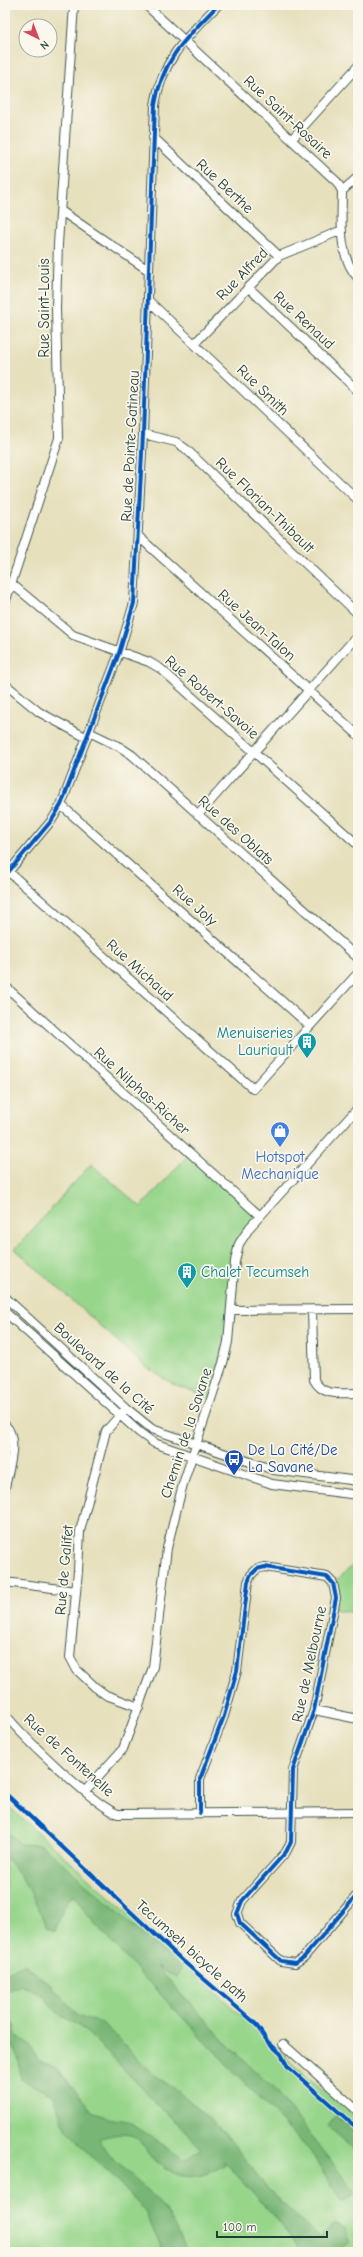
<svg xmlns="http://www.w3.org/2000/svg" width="363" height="2257" viewBox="0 0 363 2257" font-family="'Comic Neue',sans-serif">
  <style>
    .green { fill: #96d58a; stroke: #5a895f }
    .forest { fill: #78b676; stroke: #4c7a55 }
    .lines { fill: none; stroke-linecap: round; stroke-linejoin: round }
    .minor-casing { stroke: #3d5549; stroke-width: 10 }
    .minor { stroke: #fff; stroke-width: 8 }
    .cycleway-casing { stroke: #fbf7ec; stroke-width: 6 }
    .cycleway { stroke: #0057b8; stroke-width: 4 }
    .labels { text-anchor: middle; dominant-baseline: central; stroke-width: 3.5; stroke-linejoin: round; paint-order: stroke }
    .street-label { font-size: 15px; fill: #1f3d34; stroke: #fbf7ec }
    .culture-label { font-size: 15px; fill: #0d838f; stroke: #fbf7ec; text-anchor: end }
    .shop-label { font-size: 15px; fill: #366cbe; stroke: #fbf7ec }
    .transit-label { font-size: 15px; fill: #164399; stroke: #fbf7ec; text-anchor: start }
  </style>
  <rect width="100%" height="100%" fill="#fbf7ec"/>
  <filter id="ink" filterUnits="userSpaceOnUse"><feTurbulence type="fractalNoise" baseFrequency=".025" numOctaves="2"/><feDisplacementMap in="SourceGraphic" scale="8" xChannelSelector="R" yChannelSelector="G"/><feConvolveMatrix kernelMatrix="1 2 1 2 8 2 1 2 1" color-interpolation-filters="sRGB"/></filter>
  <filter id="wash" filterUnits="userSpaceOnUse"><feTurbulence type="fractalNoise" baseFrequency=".012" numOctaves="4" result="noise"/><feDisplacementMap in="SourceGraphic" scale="16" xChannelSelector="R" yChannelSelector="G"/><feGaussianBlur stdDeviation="0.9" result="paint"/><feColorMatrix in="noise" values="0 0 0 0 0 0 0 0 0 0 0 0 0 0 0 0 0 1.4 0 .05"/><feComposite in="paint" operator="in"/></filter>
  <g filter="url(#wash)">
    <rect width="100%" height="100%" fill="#e6e0bd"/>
    <path class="green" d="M190,1153L260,1216L239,1244L231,1310L212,1397L176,1386L146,1367L15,1249L91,1164L141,1207Z
      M358,1561V1614L334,1609L333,1583Z
      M5,1803L280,2050L291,2063L358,2119V2252H5Z"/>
    <path class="forest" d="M5,1830L21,1844L42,1845L181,1968L176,1978L157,1967L231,2048L274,2089L355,2192L350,2198L341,2200L310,2151L139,1972L90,1918L73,1894L63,1908L55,1931L46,1927C36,1899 25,1880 5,1857Z
      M24,1964L51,1985L78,2015L105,2025L154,2075L182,2094L224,2132L271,2193L320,2238L335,2224L344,2228L350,2242L339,2252H301L276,2218L224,2161V2165C196,2182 177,2181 153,2158C147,2152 143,2143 137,2138C126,2131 110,2135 98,2139C114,2165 140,2181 160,2204C172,2218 180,2235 187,2252H164L144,2210L109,2172L87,2153L62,2121L54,2096L21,2079L19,2060L10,2042L5,2041V2012L16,2028L14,2034L29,2044L38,2060L57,2068L92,2111L107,2118L128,2121L185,2160L201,2148L86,2031L59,2014L43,1996L21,1985L7,1991L5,1995C5,1973 4,1973 24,1964Z
      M336,2116L358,2133V2153L328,2126Z"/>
  </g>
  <g filter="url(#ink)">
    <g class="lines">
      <g class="minor-casing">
        <path id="minor" d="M146,5L337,182L342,191C342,220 337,255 358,278
          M153,137L279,256
          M292,139L358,66
          M342,191L358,177
          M61,211L148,270
          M248,287L358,391
          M148,300L358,500
          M194,344L279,256L342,230
          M143,434L176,442L186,449L358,614
          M138,536L358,735
          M12,584L73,635L149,662L161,669L358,845
          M5,603L59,438L56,308L58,244L74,5
          M5,684L39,712L87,738
          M89,732L120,747L132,755L358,958
          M61,805L310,1026
          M198,815L358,635
          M9,872L253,1089L358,973
          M5,876L52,820L61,805L119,653L134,603L143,434L155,105C162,59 187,37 218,5
          M5,986L260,1216
          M5,1297L126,1408L152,1429L274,1470L358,1481
          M231,1310L358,1309
          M312,1310L314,1380C323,1397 341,1393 358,1393
          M5,1312L140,1433L154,1443L272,1484L358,1495
          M123,1412L106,1431L80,1531L78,1571L70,1657L77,1670L95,1687L106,1695L139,1707
          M5,1425C20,1439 8,1470 5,1488
          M5,1582L76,1591
          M314,1710L358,1719
          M5,1714C21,1735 95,1806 118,1814L358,1812
          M85,1791L123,1749L153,1667L167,1548L183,1484L223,1363L228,1342L235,1261L239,1244L250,1227L358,1108
          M200,1813V1779L224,1716L237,1671L248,1582L251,1575L257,1569L265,1567L327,1577L333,1583L336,1598L314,1710L293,1770L291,1842L286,1852L242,1901L237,1914L240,1923L281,1961L295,1963L304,1957L358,1894
          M283,2044L358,2111"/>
      </g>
      <use href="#minor" class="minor"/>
      <g class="cycleway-casing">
        <path id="cycleway" d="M5,876L52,820L61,805L119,653L134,603L143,434L155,105C162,59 187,37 218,5
          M5,1793L183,1961L254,2022L268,2042L281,2054L288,2067L358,2129
          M200,1813V1779L224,1716L237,1671L248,1582L251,1575L257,1569L265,1567L327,1577L333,1583L336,1598L314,1710L293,1770L291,1842L286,1852L242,1901L237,1914L240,1923L281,1961L295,1963L304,1957L358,1894"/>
      </g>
      <use href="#cycleway" class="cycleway"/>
    </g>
  </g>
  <defs>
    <g id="building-pin" transform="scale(1)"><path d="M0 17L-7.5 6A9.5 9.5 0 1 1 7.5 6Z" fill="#0f9aa8" stroke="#fbf7ec"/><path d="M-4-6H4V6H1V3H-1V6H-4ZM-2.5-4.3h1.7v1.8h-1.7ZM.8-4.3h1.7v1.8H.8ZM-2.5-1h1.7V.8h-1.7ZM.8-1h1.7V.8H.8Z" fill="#fff"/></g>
    <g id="shop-pin" transform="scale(1)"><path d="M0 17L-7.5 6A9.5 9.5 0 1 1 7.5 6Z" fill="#3f7fe0" stroke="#fbf7ec"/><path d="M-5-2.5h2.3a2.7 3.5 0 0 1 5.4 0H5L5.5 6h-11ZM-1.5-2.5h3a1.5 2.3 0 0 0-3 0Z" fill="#fff"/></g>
    <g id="bus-pin" transform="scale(1)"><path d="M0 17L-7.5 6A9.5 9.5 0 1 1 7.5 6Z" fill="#1a4fb4" stroke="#fbf7ec"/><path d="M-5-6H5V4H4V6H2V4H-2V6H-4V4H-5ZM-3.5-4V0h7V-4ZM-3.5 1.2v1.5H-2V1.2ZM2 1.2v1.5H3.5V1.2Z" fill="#fff"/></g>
  </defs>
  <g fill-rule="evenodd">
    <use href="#building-pin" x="307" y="1042"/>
    <use href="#shop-pin" x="280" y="1131"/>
    <use href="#building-pin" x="187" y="1272"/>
    <use href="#bus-pin" x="234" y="1459"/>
  </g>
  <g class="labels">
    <g class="street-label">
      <text transform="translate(288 117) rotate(43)">Rue Saint-Rosaire</text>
      <text transform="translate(225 186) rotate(43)">Rue Berthe</text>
      <text transform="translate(242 274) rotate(-46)">Rue Alfred</text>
      <text transform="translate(44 308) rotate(-90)">Rue Saint-Louis</text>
      <text transform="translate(304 320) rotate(43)">Rue Renaud</text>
      <text transform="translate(263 390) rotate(44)">Rue Smith</text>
      <text transform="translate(130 446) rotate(-87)">Rue de Pointe-Gatineau</text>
      <text transform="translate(265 505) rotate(44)">Rue Florian-Thibault</text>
      <text transform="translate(257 625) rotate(42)">Rue Jean-Talon</text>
      <text transform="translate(212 697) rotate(41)">Rue Robert-Savoie</text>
      <text transform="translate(236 830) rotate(42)">Rue des Oblats</text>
      <text transform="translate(195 905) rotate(42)">Rue Joly</text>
      <text transform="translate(140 970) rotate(42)">Rue Michaud</text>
      <text transform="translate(142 1091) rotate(42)">Rue Nilphas-Richer</text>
      <text transform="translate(104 1368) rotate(42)">Boulevard de la Cité</text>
      <text transform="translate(186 1433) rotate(-72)">Chemin de la Savane</text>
      <text transform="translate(64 1570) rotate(-85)">Rue de Galifet</text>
      <text transform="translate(309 1664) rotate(-78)">Rue de Melbourne</text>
      <text transform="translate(69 1755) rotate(42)">Rue de Fontenelle</text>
      <text transform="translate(192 1951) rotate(42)">Tecumseh bicycle path</text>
    </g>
    <g class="culture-label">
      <text x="293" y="1033">Menuiseries<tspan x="293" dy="17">Lauriault</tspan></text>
      <text x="201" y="1272" text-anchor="start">Chalet Tecumseh</text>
    </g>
    <g class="shop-label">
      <text x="280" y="1157">Hotspot<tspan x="280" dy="17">Mechanique</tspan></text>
    </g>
    <g class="transit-label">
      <text x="248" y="1450">De La Cité/De<tspan x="248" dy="17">La Savane</tspan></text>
    </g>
  </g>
  <rect width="363" height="2257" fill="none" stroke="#fbf7ec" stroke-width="20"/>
  <g transform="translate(38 38) rotate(138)"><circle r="19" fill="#fbf7ec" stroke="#a3ada2"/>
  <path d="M0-3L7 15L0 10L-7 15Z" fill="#d1495b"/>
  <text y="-6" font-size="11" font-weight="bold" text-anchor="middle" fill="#1f3d34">N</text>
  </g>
  <path d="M217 2231v6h110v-6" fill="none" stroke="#1f3d34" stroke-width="2"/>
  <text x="223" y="2231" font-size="12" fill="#1f3d34" stroke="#fbf7ec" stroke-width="3" paint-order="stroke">100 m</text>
</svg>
